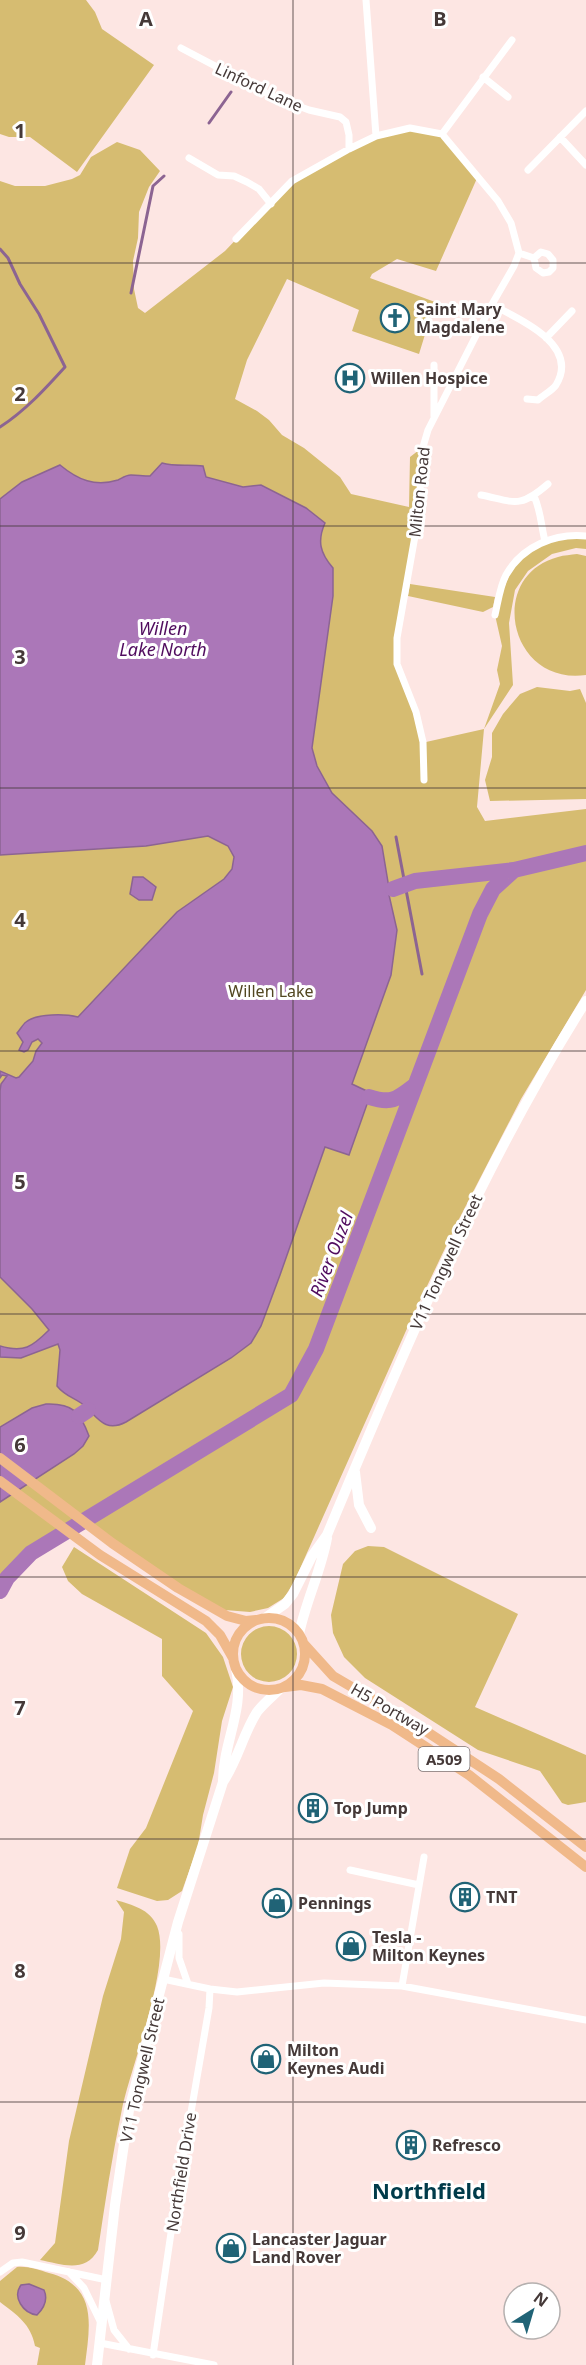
<svg xmlns="http://www.w3.org/2000/svg" width="586" height="2365" viewBox="0 0 586 2365" font-family="'Noto Sans',sans-serif">
  <style>
    .green { fill: #d6bc71 }
    .water { fill: #ab77b8; stroke: #8c6492; stroke-width: 1.5 }
    .lines { fill: none; stroke-linecap: round; stroke-linejoin: round }
    .stream { stroke: #8c6492; stroke-width: 3 }
    .river { stroke: #ab77b8; stroke-width: 16 }
    .street { stroke: #fff; stroke-width: 7 }
    .secondary { stroke: #fff; stroke-width: 10 }
    .primary { stroke: #f0b98a; stroke-width: 10 }
    .grid { fill: none; stroke: #453938; stroke-width: 1.5; stroke-opacity: 0.55 }
    .labels { text-anchor: middle; dominant-baseline: central; stroke-width: 6; stroke-linejoin: round; paint-order: stroke }
    .shield { fill: #fff; stroke: #7d7474; stroke-width: 1.5 }
    .shield-label { font-size: 15px; font-weight: bold; fill: #453938 }
    .street-label { font-size: 16px; fill: #453938; stroke: #fff }
    .poi-label { font-size: 16px; font-weight: bold; fill: #453938; stroke: #fff; text-anchor: start }
    .park-label { font-size: 16px; fill: #524621; stroke: #fff }
    .water-label { font-size: 18px; font-style: italic; fill: #500c5e; stroke: #fff }
    .district-label { font-size: 22px; font-weight: bold; fill: #003b4a; stroke: #fff }
    .grid-label { font-size: 20px; text-anchor: middle; font-weight: bold; fill: #453938; stroke: #fff; stroke-width: 6; stroke-linejoin: round; paint-order: stroke }
  </style>
  <rect width="100%" height="100%" fill="#fde6e3"/>
  <path class="green" d="M0,0H86L95,12L102,29L154,65L77,172L30,137H9L0,134Z
    M410,128L442,134L478,176L436,271L397,259L372,274L370,278L435,302L419,354L352,331L359,310L287,279L247,360L235,399L257,411L269,420L282,435L304,448L340,477L351,494L409,507L410,457L423,447L418,519L405,587L397,664L426,742L484,729L500,684L497,670L502,646L495,615L498,603L513,566L545,541L586,536V549L576,548L552,554L528,571L515,590L509,623L513,685L484,729L477,807L485,821L586,809V990L521,1099L458,1221L409,1324L294,1582L284,1598L268,1608L250,1612L212,1609L81,1521C51,1540 17,1558 0,1591V181L15,186H45L72,179L80,175L91,157L117,142L140,150L160,171L149,187L139,212L138,238L133,261L134,289L138,308L145,313L225,251L292,181L376,136Z
    M577,554L586,556V675C509,686 486,576 558,557C564,555 571,555 577,554Z
    M410,584L495,597L493,607L483,612L408,596Z
    M537,687L570,691L580,689L586,703V799L490,801L485,780L492,757V733L503,714L520,694Z
    M368,1546L384,1547L518,1614L475,1707L586,1755V1802L568,1805L562,1803L540,1771L478,1750L365,1678L344,1657L333,1633L331,1615L343,1564L355,1551Z
    M74,1547L206,1633L223,1657L233,1687L222,1721L214,1773L203,1815L198,1846L182,1891L168,1900L157,1901L117,1888L130,1849L146,1828L193,1711L162,1676V1639L82,1594L68,1581L62,1567Z
    M241 1654a28 28 0 1 1 56 0a28 28 0 1 1-56 0Z
    M116,1900C132,1905 150,1909 157,1926C172,1964 131,2066 122,2109C112,2156 105,2203 98,2250C85,2274 61,2264 40,2260L55,2243L69,2141L103,1996L121,1939L124,1912Z
    M17,2267C28,2266 39,2270 49,2273C98,2286 90,2325 85,2365H37L40,2348L35,2346C31,2324 17,2315 0,2302V2281Z"/>
  <path class="water" d="M162,463C176,467 189,464 203,466L206,477L243,487L261,485L306,508L325,523C317,541 320,553 333,568V596L312,748L317,766L332,793L372,831L382,846L389,888L393,889L389,895L397,930L391,975L352,1084L371,1093L349,1155L325,1147L280,1275L261,1326L251,1343L231,1358L126,1422C103,1434 97,1415 81,1403C72,1397 64,1395 57,1386L60,1350L58,1344L21,1358L0,1357V1346C24,1353 32,1347 49,1330L32,1309L0,1277V1091L1,1084L7,1076L2,1075L0,1078V1071L16,1078L19,1077L33,1061L36,1051L42,1043L38,1039L32,1042L28,1050L24,1052L19,1050L23,1042L17,1033C20,1030 23,1024 26,1022C37,1013 66,1014 78,1017L177,912L224,879L232,869L234,857L228,846L208,836L146,846L0,855V499L22,482L60,465C78,480 95,487 118,480C122,478 126,475 131,475C137,475 143,476 150,476Z
    M133,877H143L156,887L152,900H139L130,894Z
    M46,1404C73,1403 80,1412 89,1436L83,1446L74,1454L0,1502V1427L32,1408Z
    M29,2284L44,2290C48,2299 44,2308 37,2315C23,2313 12,2297 21,2285Z"/>
  <g class="lines">
    <path class="stream" d="M209,123L231,92
      M0,249L8,258L20,284L39,314L65,367C45,389 25,411 0,427
      M131,293L153,186L164,176
      M396,837L422,974"/>
    <path class="river" d="M393,889L415,881L514,870
      M369,1097C391,1104 396,1100 414,1086
      M79,1416L88,1410
      M0,1591L7,1578L31,1553L291,1395L316,1349L480,914L493,889L514,870L586,853"/>
    <path class="street" d="M366,0L376,136
      M181,48L272,96L309,110L340,117L346,122L349,135V149
      M483,77L508,97
      M442,134L512,40
      M560,137L586,165
      M189,158L218,175L234,176L247,182L259,189L271,204
      M528,170L586,111
      M236,239L292,181L349,149L376,136L410,128L442,134L498,201L511,223L519,253L514,266L491,306L428,430L423,447L418,519L397,638V664L416,712L423,742L424,780
      M519,253L534,258L541,252L548,254L553,260V268L549,272L543,273L536,268L534,258
      M492,305C521,319 580,346 556,385C552,391 543,395 538,400L527,399
      M546,338L572,311
      M434,416V365
      M481,495C515,502 519,509 548,484
      M534,496C541,511 541,526 545,541
      M495,615C498,602 500,586 506,575C522,546 555,533 586,536
      M350,1870L419,1885
      M179,1934V1958L188,1984
      M163,1979L210,1989L237,1992L324,1983L402,1986L586,2020
      M402,1986L424,1857
      M0,2272L13,2263L22,2262L107,2280
      M69,2272L84,2288L101,2323
      M106,2301L114,2330L129,2349
      M100,2343L214,2365
      M153,2355L176,2199L209,2008L210,1989"/>
    <path class="secondary" d="M355,1472L359,1505L371,1528
      M265,1618L285,1604L293,1594L312,1556L327,1535C403,1352 480,1169 586,1001
      M299,1634C306,1601 321,1571 327,1538
      M223,1782C223,1741 245,1711 236,1669
      M97,2365L115,2205L129,2110L178,1922L223,1782C238,1760 243,1734 257,1712C264,1703 273,1696 281,1688"/>
    <path class="primary" d="M0,1458L112,1543L178,1588L227,1616L246,1621L256,1620
      M0,1481L100,1555L206,1621L220,1635L233,1658
      M233 1654a36 36 0 1 1 72 0a36 36 0 1 1-72 0Z
      M304,1644L333,1676L415,1724L499,1779L586,1847
      M285,1687L301,1685L322,1689L392,1725L469,1775L586,1867"/>
  </g>
  <path class="grid" d="M293,0V2365M0,263H586M0,526H586M0,788H586M0,1051H586M0,1314H586M0,1577H586M0,1839H586M0,2102H586"/>
  <defs>
    <g id="church-ring" transform="scale(1.5)"><circle r="9.5" fill="#fff" stroke="#206376" stroke-width="1.5"/><path d="M-1.2-6h2.4v3.5h3.3v2.4h-3.3V6h-2.4V-.1h-3.3v-2.4h3.3Z" fill="#206376"/></g>
    <g id="hospital-ring" transform="scale(1.5)"><circle r="9.5" fill="#fff" stroke="#206376" stroke-width="1.5"/><path d="M-5-5h3v3.5h4V-5h3V5h-3V1.5h-4V5h-3Z" fill="#206376"/></g>
    <g id="building-ring" transform="scale(1.5)"><circle r="9.5" fill="#fff" stroke="#206376" stroke-width="1.5"/><path d="M-4-6H4V6H1V3H-1V6H-4ZM-2.5-4.3h1.7v1.8h-1.7ZM.8-4.3h1.7v1.8H.8ZM-2.5-1h1.7V.8h-1.7ZM.8-1h1.7V.8H.8Z" fill="#206376"/></g>
    <g id="shop-ring" transform="scale(1.5)"><circle r="9.5" fill="#fff" stroke="#206376" stroke-width="1.5"/><path d="M-5-2.5h2.3a2.7 3.5 0 0 1 5.4 0H5L5.5 6h-11ZM-1.5-2.5h3a1.5 2.3 0 0 0-3 0Z" fill="#206376"/></g>
  </defs>
  <g fill-rule="evenodd">
    <use href="#church-ring" x="395" y="318"/>
    <use href="#hospital-ring" x="350" y="378"/>
    <use href="#building-ring" x="313" y="1808"/>
    <use href="#building-ring" x="465" y="1897"/>
    <use href="#shop-ring" x="277" y="1903"/>
    <use href="#shop-ring" x="351" y="1946"/>
    <use href="#shop-ring" x="266" y="2059"/>
    <use href="#building-ring" x="411" y="2145"/>
    <use href="#shop-ring" x="231" y="2248"/>
  </g>
  <g class="labels">
    <rect class="shield" x="418.5" y="1747" width="51" height="24" rx="4.5"/>
    <g class="shield-label">
      <text x="444" y="1759">A509</text>
    </g>
    <g class="street-label">
      <text transform="translate(259 87) rotate(25)">Linford Lane</text>
      <text transform="translate(419 492) rotate(-84)">Milton Road</text>
      <text transform="translate(446 1262) rotate(-65)">V11 Tongwell Street</text>
      <text transform="translate(390 1709) rotate(30)">H5 Portway</text>
      <text transform="translate(142 2070) rotate(-77)">V11 Tongwell Street</text>
      <text transform="translate(181 2172) rotate(-81)">Northfield Drive</text>
    </g>
    <g class="poi-label">
      <text x="416" y="309">Saint Mary<tspan x="416" dy="18">Magdalene</tspan></text>
      <text x="371" y="378">Willen Hospice</text>
      <text x="334" y="1808">Top Jump</text>
      <text x="486" y="1897">TNT</text>
      <text x="298" y="1903">Pennings</text>
      <text x="372" y="1937">Tesla -<tspan x="372" dy="18">Milton Keynes</tspan></text>
      <text x="287" y="2050">Milton<tspan x="287" dy="18">Keynes Audi</tspan></text>
      <text x="432" y="2145">Refresco</text>
      <text x="252" y="2239">Lancaster Jaguar<tspan x="252" dy="18">Land Rover</tspan></text>
    </g>
    <g class="park-label">
      <text x="271" y="991">Willen Lake</text>
    </g>
    <g class="water-label">
      <text x="163" y="628">Willen<tspan x="163" dy="21">Lake North</tspan></text>
      <text transform="translate(331 1254) rotate(-69)">River Ouzel</text>
    </g>
    <g class="district-label">
      <text x="429" y="2190">Northfield</text>
    </g>
  </g>
  <g class="grid-label">
    <text x="146" y="26">A</text>
    <text x="440" y="26">B</text>
    <text x="20" y="138">1</text>
    <text x="20" y="401">2</text>
    <text x="20" y="664">3</text>
    <text x="20" y="927">4</text>
    <text x="20" y="1189">5</text>
    <text x="20" y="1452">6</text>
    <text x="20" y="1715">7</text>
    <text x="20" y="1978">8</text>
    <text x="20" y="2240">9</text>
  </g>
  <g transform="translate(532 2311) rotate(37)"><circle r="28" fill="#ffffff" stroke="#b5b0af" stroke-width="1.5"/>
  <path d="M0-4.5L10 22L0 15L-10 22Z" fill="#206376"/>
  <text y="-9" font-size="16" font-weight="bold" text-anchor="middle" fill="#453938">N</text>
  </g>
</svg>
